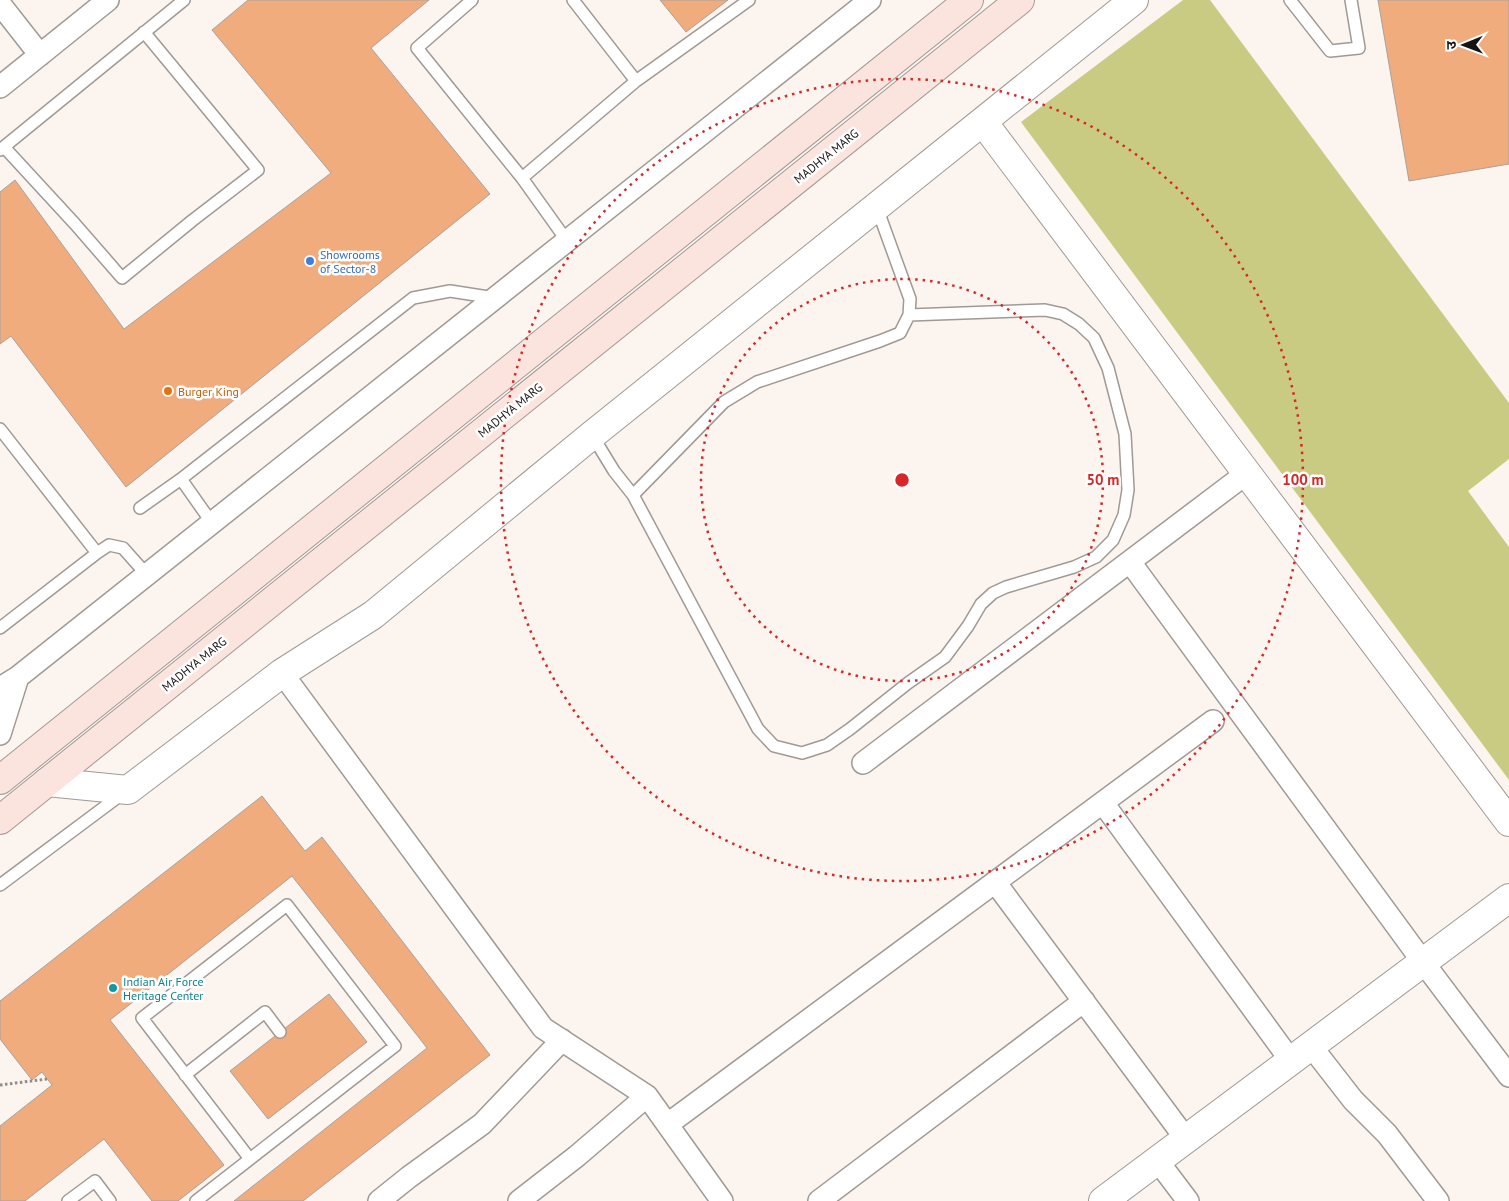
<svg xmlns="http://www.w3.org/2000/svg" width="1509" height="1201" viewBox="0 0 1509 1201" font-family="'PT Sans','Noto Sans Devanagari',sans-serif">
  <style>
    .green { fill: #c9cb83 }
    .building { fill: #f0ac7d; stroke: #a8a19d }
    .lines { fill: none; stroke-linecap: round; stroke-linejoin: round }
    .service-casing { stroke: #a09995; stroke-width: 14 }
    .minor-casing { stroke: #a09995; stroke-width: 24 }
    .tertiary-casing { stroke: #a09995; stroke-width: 30 }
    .secondary-casing { stroke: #a09995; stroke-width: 30 }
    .path { stroke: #918c89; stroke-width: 3; stroke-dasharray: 2.5 2.5; stroke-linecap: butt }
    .service { stroke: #fff; stroke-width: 11 }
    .minor { stroke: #fff; stroke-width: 21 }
    .tertiary { stroke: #fff; stroke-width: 28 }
    .secondary { stroke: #fce4de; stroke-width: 28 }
    .ring { fill: none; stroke: #d62828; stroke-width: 2.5; stroke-dasharray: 2.5 5 }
    .shop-dot { fill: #3f7fe0; stroke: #fff; stroke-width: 2 }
    .food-dot { fill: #e8710a; stroke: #fff; stroke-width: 2 }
    .culture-dot { fill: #0f9aa8; stroke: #fff; stroke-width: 2 }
    .labels { text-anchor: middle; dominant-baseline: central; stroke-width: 5; stroke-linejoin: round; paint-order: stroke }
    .street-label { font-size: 12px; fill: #161312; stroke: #fff }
    .shop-label { font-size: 12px; fill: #366cbe; stroke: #fff; text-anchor: start }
    .food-label { font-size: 12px; fill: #c56008; stroke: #fff; text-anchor: start }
    .culture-label { font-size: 12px; fill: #0d838f; stroke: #fff; text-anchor: start }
    .centre { fill: #d62828; stroke: #fff; stroke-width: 2.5 }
    .ring-label { font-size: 15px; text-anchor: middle; font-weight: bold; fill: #d62828; stroke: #fff; stroke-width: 5; stroke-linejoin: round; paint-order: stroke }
  </style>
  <rect width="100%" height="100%" fill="#fbf4ef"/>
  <path class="green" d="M1183,0H1210L1509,403V459L1468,491L1509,547V780L1021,122Z"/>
  <path class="building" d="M248,0H429L371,48L490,194L126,487L11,336L0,344V192L15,180L124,329L331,173L212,30Z
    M660,0H728L686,32Z
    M1378,0H1509V164L1409,181Z
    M262,796L305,851L322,837L490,1055L303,1201H234L427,1048L292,876L110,1020L224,1165L178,1201H152L104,1139L25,1201H0V1126L52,1085L42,1072L32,1080L0,1039V1001Z
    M329,994L367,1042L268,1119L230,1071Z"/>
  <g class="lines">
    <g class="service-casing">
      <path id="service" d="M472,0L417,48L522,178L567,241
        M573,0L636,81
        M1290,0L1330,51L1359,48L1351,0
        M4,147L75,224L122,278L193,220L258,170L144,32
        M0,150L184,0
        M522,178L636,81L749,0
        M0,429L97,553
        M592,435L614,471L633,495L758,729L774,746L802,753L827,745L850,729L908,683L945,657L968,626L981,604L993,593L1006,587L1074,567L1096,557L1113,540L1124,515L1128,490L1125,434L1108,368L1094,338L1079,324L1063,314L1045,310L909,315
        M181,479L413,298L450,291L495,298
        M633,495L724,402L757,382L880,341L900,333L909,315L910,299L877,208
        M140,508L181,479L212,523
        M0,628L97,553L109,545L123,548L147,575
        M0,885L122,794
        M185,1075L265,1012L280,1032
        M68,1201L95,1181L110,1201
        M196,1201L395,1046L287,905L142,1018L250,1159"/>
    </g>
    <g class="minor-casing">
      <path id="minor" d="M0,4L40,55
        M0,87L108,0
        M1130,562L1423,962L1509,1076
        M282,673L543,1028L647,1096L722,1201
        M0,688L18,677L870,0
        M0,734L18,677
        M863,763L1247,473
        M1103,803L1291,1061
        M995,882L1186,1139
        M1311,1046L1353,1100L1387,1134L1438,1201
        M668,1124L1213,721
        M1157,1160L1188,1201
        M379,1201L409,1177L482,1124L562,1040
        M519,1201L577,1156L647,1096
        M819,1201L1084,1001"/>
    </g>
    <g class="tertiary-casing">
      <path id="tertiary" d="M983,122L1509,822
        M47,782L128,790L282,673L373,615L592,435L1134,0
        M1103,1201L1509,898"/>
    </g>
    <g class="secondary-casing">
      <path id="secondary" d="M0,780L969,0
        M0,820L1020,0"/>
    </g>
    <path class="path" d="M0,1085L47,1079"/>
    <use href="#service" class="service"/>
    <use href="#minor" class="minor"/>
    <use href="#tertiary" class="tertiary"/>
    <use href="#secondary" class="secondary"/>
  </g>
  <g class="ring">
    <circle cx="902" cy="480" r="201"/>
    <circle cx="902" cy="480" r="401"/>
  </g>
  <circle class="shop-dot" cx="310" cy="261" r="5"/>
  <circle class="food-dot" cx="168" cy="391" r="5"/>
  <circle class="culture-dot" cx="113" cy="988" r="5"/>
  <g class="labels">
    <g class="street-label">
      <text transform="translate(826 156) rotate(-39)">MADHYA MARG</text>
      <text transform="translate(510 410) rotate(-39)">MADHYA MARG</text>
      <text transform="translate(194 664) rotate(-39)">MADHYA MARG</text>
    </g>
    <g class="shop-label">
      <text x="320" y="254">Showrooms<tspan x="320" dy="14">of Sector-8</tspan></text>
    </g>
    <g class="food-label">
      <text x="178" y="391">Burger King</text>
    </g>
    <g class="culture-label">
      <text x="123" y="981">Indian Air Force<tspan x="123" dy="14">Heritage Center</tspan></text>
    </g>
  </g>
  <circle cx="902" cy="480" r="8" class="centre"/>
  <g class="ring-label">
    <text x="1103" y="485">50 m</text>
    <text x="1303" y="485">100 m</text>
  </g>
  <g transform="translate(1464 45) rotate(269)" stroke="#ffffff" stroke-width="4" paint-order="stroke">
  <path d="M0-4L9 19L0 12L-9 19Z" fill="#161312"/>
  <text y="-8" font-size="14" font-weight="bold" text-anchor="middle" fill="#161312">उ</text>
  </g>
</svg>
